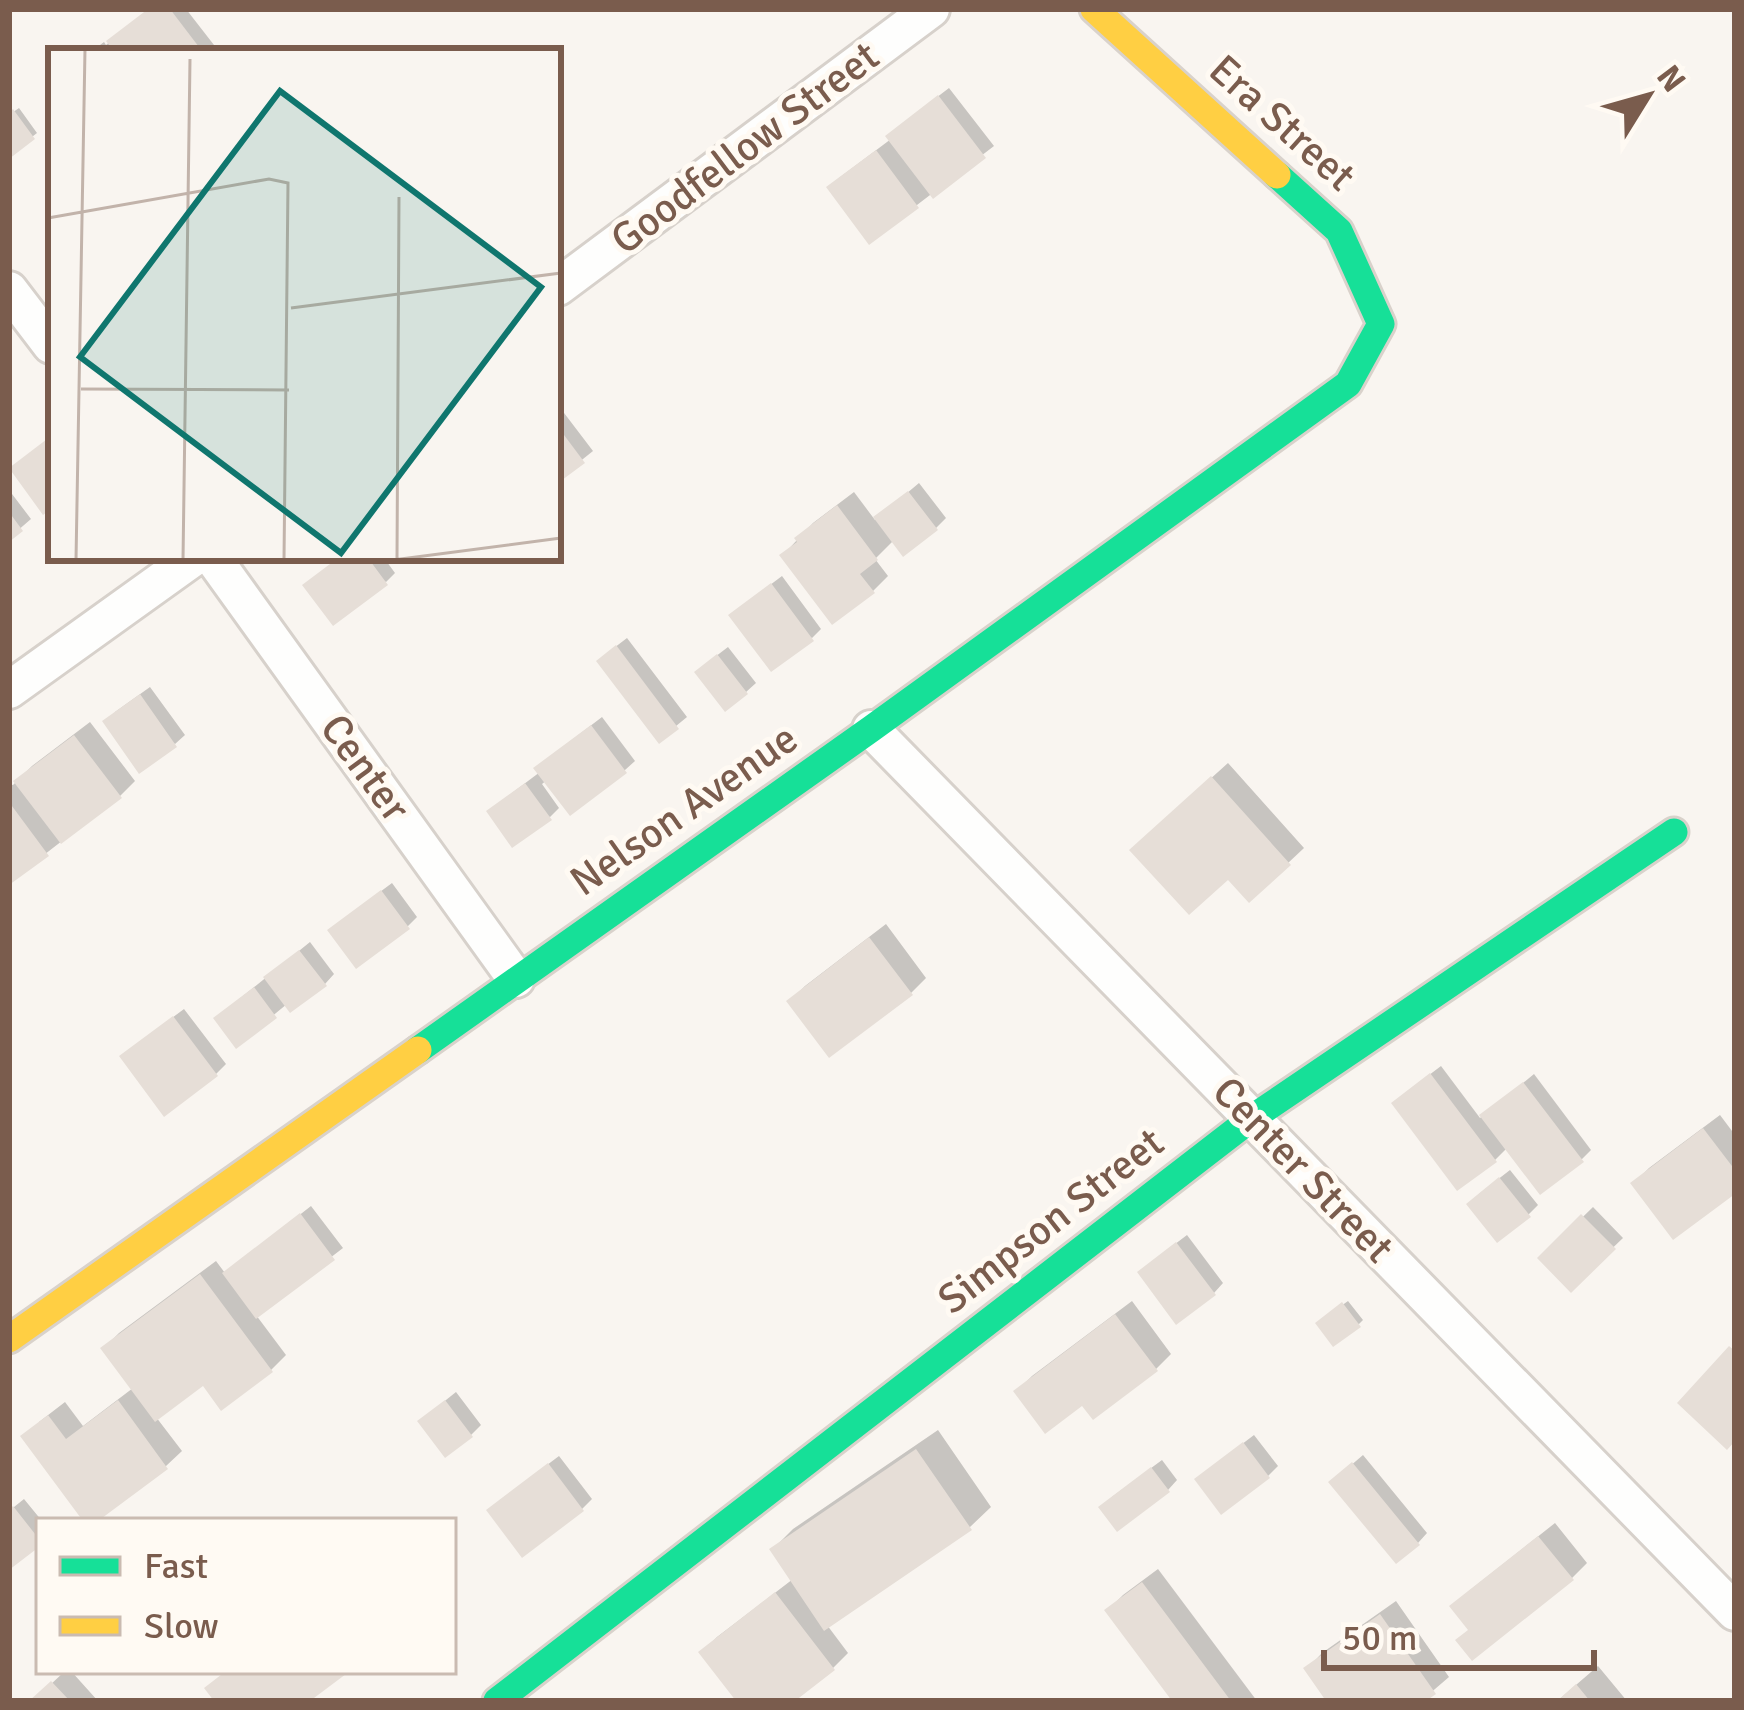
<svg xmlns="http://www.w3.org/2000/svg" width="1744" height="1710" viewBox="0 0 1744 1710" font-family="Signika,sans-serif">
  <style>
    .shadow { fill: #0003 }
    .building { fill: #e6ded7 }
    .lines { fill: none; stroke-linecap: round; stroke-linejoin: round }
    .street-casing { stroke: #d7d1cb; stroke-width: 42 }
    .fast-casing { stroke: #d9d2cb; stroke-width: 33 }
    .slow-casing { stroke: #d9d2cb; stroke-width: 33 }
    .street { stroke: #fefefd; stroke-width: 36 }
    .fast { stroke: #16e098; stroke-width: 27 }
    .slow { stroke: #ffcf43; stroke-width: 27 }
    .labels { text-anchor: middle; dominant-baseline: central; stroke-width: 10; stroke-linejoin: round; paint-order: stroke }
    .street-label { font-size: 42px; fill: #7a5c4d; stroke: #fffaf3 }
    .inset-road { fill: none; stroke: #c2b3aa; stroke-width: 3 }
    .view { fill: #0f766e; fill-opacity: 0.15; stroke: #0f766e; stroke-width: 6 }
    .inset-edge { fill: none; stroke: #7a5c4d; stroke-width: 6 }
  </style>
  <rect width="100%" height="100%" fill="#f9f5f0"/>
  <path class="shadow" d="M149,9H186L214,45L208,51H92L104,42L106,45Z
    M949,88L994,146L870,241L839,178L891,139L898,127Z
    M19,108L37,133L10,154L9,115Z
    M558,405L593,451L558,479Z
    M919,483L946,518L936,528L894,540L875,559L888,576L873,591L783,555L813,523L854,492L875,520Z
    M9,490L31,519L9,538Z
    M339,558H384L395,573L386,582Z
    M782,576L821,629L812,638L742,606Z
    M627,638L687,717L659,740L610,651Z
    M728,647L756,683L746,692L707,663Z
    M150,687L185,735L175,744L115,712Z
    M602,717L635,761L625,770L570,812L547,780L542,784L559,808L550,817L500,802L540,772L547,759Z
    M90,722L135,781L120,796L9,882V784L13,785L32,766Z
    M1228,763L1304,848L1250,899L1228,876L1148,835Z
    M392,883L417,917L408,926L341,921Z
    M886,924L926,978L911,993L790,1001L805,986Z
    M310,942L334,974L325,984L287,1004L237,1045L227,1009Z
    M184,1009L226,1064L216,1074L133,1047Z
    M1441,1066L1480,1118L1534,1074L1591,1150L1582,1159L1508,1147L1495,1160L1404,1094Z
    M1720,1115L1735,1135V1190L1634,1183L1649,1168Z
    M1510,1170L1538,1205L1528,1215L1479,1194Z
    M311,1206L343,1248L256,1315L286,1355L271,1370L204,1382L156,1417L182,1451L166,1466L93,1521H87L39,1422L65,1402L83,1426L133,1388L104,1348L119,1333L216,1261L225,1273Z
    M1593,1207L1623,1238L1571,1288L1541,1258Z
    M1187,1235L1223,1283L1214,1293L1150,1263Z
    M1132,1301L1171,1354L1156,1369L1083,1402L1017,1391L1032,1376Z
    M1348,1301L1363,1320L1359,1324L1323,1319Z
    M456,1392L481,1425L471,1435L431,1412Z
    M938,1430L991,1507L970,1527L827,1625L848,1653L833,1668L790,1701H740L702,1652L717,1637L793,1579L773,1549L793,1529Z
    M1254,1435L1278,1466L1268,1476L1208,1470Z
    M1363,1455L1427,1533L1418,1543L1342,1473Z
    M559,1456L592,1499L582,1509L499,1501Z
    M1162,1460L1177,1480L1168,1490L1112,1497Z
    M24,1499L42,1521H39V1543L9,1566V1511Z
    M1555,1523L1587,1563L1572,1578L1471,1628L1469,1591Z
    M1158,1569L1257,1701H1176L1108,1610L1123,1595Z
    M1396,1601L1449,1677L1421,1701H1330L1307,1669L1322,1653Z
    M1598,1666L1627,1701H1558L1562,1697Z
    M65,1671H71L98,1701H33Z"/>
  <path class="building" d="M148,9H170L202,51H114L106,41Z
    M938,95L986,158L933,199L885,136Z
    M13,109L35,139L9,159V113Z
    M876,150L919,208L869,245L826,187Z
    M558,427L585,463L558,483Z
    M51,436V509L43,515L9,468Z
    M908,491L938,530L903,557L873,517Z
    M837,505L878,560L860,574L875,593L832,625L779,555L797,542L794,538Z
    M9,512L23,531L9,542Z
    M338,558H368L388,585L333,626L302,585Z
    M771,583L814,641L771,672L728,615Z
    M616,645L679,729L659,744L596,661Z
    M717,654L748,694L725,712L694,672Z
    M140,694L177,747L139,774L102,721Z
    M591,725L627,773L570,816L533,768Z
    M74,735L122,798L61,844L13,781Z
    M1211,776L1291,865L1249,903L1228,880L1189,915L1129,850Z
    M525,783L552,820L512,848L486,811Z
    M9,802L49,856L9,885Z
    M381,890L410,929L356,969L327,930Z
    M869,937L913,995L829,1058L786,1001Z
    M299,950L327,986L290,1013L263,977Z
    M254,987L277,1018L236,1049L213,1018Z
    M173,1016L218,1076L164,1117L119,1056Z
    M1430,1073L1497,1162L1457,1191L1391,1103Z
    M1523,1082L1584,1162L1540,1195L1479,1115Z
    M1703,1128L1735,1170V1194L1673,1240L1630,1183Z
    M1499,1177L1531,1217L1497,1243L1466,1204Z
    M300,1213L335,1260L256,1319L222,1273Z
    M1581,1214L1616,1249L1571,1293L1537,1258Z
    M1176,1242L1216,1295L1176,1325L1137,1272Z
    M200,1274L273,1372L221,1411L203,1386L155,1422L100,1348Z
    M1342,1302L1361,1327L1333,1347L1315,1323Z
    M1115,1314L1158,1371L1093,1420L1082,1406L1045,1434L1013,1391Z
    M1729,1346L1735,1351V1441L1727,1450L1677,1403Z
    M118,1400L168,1469L98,1521H83L20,1436L48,1415L66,1439Z
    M445,1400L473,1437L445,1458L417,1421Z
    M1243,1442L1270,1478L1221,1515L1194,1479Z
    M916,1449L972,1530L824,1631L769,1549Z
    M1352,1462L1420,1545L1396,1564L1328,1482Z
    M548,1463L584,1511L522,1558L486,1510Z
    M1151,1467L1170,1492L1117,1532L1098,1507Z
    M13,1506L39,1539V1547L9,1570V1510Z
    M1538,1536L1574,1580L1472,1661L1455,1640L1468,1630L1449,1606Z
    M1142,1582L1231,1701H1172L1104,1610Z
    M775,1592L835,1670L795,1701H736L698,1652Z
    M1380,1614L1436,1694L1426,1701H1326L1303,1668Z
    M226,1671H350L310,1701H214L204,1688Z
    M51,1681L70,1701H29Z
    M1576,1684L1590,1701H1557Z"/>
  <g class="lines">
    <g class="street-casing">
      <path id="street" d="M558,287L931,9
        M9,290L51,345
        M213,558L516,979
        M9,690L193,558
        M871,729L1735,1612"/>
    </g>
    <g class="fast-casing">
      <path id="fast" d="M418,1050L871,729L1348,384L1381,324L1339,231L1277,175
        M497,1701L1252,1118L1674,832"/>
    </g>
    <g class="slow-casing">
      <path id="slow" d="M1094,9L1277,175
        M9,1339L418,1050"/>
    </g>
    <use href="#street" class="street"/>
    <use href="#fast" class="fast"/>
    <use href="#slow" class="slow"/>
  </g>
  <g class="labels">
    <g class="street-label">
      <text transform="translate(1282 123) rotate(42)">Era Street</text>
      <text transform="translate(745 148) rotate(-37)">Goodfellow Street</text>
      <text transform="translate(365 768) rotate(54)">Center</text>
      <text transform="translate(684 810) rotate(-35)">Nelson Avenue</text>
      <text transform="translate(1303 1170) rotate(46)">Center Street</text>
      <text transform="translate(1051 1221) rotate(-38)">Simpson Street</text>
    </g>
  </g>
  <g transform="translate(48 48)">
    <rect width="513" height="513" fill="#f9f5f0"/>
    <path class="inset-road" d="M0,170L221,131L240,135L236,512M243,260L513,225M33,341L241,342M349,511L351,149M28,512L37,1M135,512L142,11M345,512L513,490"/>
    <path class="view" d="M232,43L493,239L293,505L32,309Z"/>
    <rect width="513" height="513" class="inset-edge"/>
  </g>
  <rect width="1744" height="1710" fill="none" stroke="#7a5c4d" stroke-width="24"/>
  <rect x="36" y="1518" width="420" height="156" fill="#fffaf3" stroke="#cabbb1" stroke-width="3"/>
  <rect x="60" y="1557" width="60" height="18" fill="#16e098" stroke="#cabbb1" stroke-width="3"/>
  <text x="144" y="1578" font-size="36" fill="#7a5c4d">Fast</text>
  <rect x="60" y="1617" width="60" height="18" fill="#ffcf43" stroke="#cabbb1" stroke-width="3"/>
  <text x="144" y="1638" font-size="36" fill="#7a5c4d">Slow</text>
  <g transform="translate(1648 96) rotate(53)" stroke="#fffaf3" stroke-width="9" paint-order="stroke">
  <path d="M0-9L21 45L0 30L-21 45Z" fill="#7a5c4d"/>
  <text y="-18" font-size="33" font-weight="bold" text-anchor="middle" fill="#7a5c4d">N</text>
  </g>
  <path d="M1324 1650v18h270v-18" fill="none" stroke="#7a5c4d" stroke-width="6"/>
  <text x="1342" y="1650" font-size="36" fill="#7a5c4d" stroke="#fffaf3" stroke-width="9" paint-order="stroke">50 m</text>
</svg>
